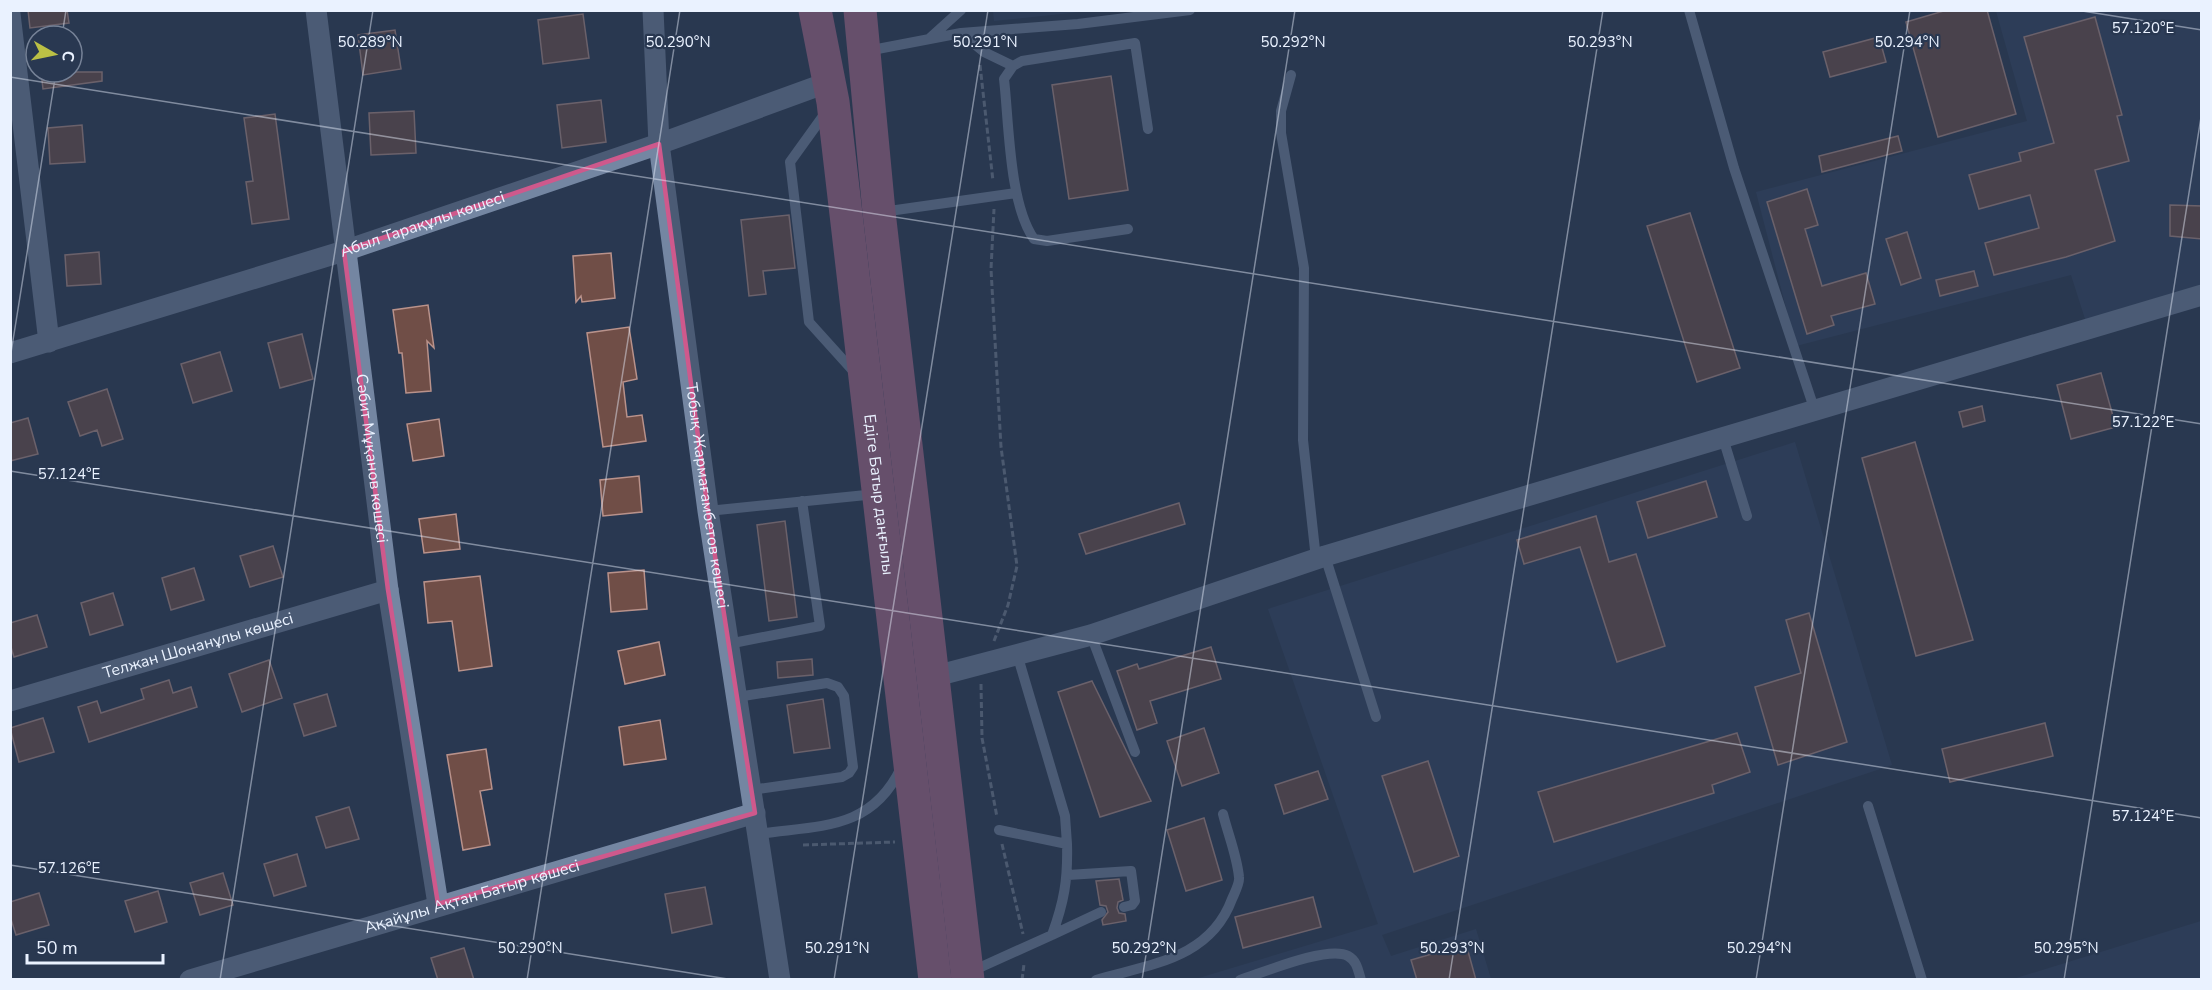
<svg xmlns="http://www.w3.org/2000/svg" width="2212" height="990" viewBox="0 0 2212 990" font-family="'Nunito Sans',sans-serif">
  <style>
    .built { fill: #324462 }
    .building { fill: #704e47; stroke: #b9928b; stroke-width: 1.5 }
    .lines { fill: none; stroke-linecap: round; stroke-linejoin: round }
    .path { stroke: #738094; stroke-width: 3; stroke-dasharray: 6 3; stroke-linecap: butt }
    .service { stroke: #7486a2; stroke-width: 10 }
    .minor { stroke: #7486a2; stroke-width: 21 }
    .primary { stroke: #af6a8d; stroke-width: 33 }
    .marked { fill: none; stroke: #ce598c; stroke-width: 4.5; stroke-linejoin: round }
    .ticks { fill: none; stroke: #eaf2ff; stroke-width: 1.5; stroke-opacity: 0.45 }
    .labels { text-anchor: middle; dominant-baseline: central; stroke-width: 4.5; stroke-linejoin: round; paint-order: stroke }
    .street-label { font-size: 16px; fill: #eaf2ff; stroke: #293851 }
    .ticks-label { font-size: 15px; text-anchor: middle; fill: #eaf2ff; stroke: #293851; stroke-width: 4.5; stroke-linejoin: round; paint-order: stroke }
  </style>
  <rect width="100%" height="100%" fill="#293851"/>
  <path class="built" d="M993,10H1089V11L994,21Z
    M1996,11H2201V289L2086,322L2071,275L1796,346L1756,192L2027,121Z
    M1795,442L1892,765L1382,935L1391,956L1476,929L1491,979L1192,980L1378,924L1268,609Z
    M2201,921V979H2013Z"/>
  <path class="building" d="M28,10H67L69,23L30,28Z
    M1947,10H1987L2016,114L1938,137L1906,22Z
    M583,14L589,58L543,64L538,20Z
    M2095,17L2122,115L2117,116L2129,161L2095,170L2115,241L2066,257L1994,275L1985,243L2039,228L2030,195L1979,209L1969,175L2021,161L2019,153L2054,143L2024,37Z
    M395,30L401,69L363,75L358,35Z
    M1879,37L1886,62L1830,77L1823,52Z
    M41,72H102V81L43,89Z
    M1111,76L1128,190L1069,199L1052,85Z
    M601,100L606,142L562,148L557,105Z
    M414,111L416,153L371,155L369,113Z
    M275,114L289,219L252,224L246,182L253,181L244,118Z
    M82,125L85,162L50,164L48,128Z
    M1898,136L1902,151L1822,172L1819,156Z
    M1807,189L1818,225L1805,229L1822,286L1866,273L1875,304L1831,316L1834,325L1807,334L1767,202Z
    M2170,205L2202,206V239L2170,236Z
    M1690,213L1740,368L1697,382L1647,226Z
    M789,215L795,268L763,271L766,294L749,296L741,220Z
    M1907,232L1921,278L1901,285L1886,239Z
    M99,252L101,284L67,286L65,255Z
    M611,253L615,298L582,302L581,296L576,302L573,256Z
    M1974,271L1978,286L1940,296L1936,280Z
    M428,305L434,348L427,341L431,391L406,393L402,353H399L393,310Z
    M629,327L637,379L623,382L627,417L642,415L646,441L603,447L587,333Z
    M302,334L313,379L280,388L268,343Z
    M220,352L232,391L193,403L181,364Z
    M2101,373L2116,427L2071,439L2057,385Z
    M107,389L123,439L102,446L97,430L80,436L68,402Z
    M1982,406L1985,421L1963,427L1959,412Z
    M28,418L38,454L10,461V423Z
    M439,419L444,456L413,461L407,424Z
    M1915,442L1973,640L1916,656L1862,458Z
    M639,476L642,512L603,516L600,480Z
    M1706,481L1717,517L1648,538L1637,502Z
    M1179,503L1185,524L1086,554L1079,534Z
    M456,514L460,549L424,553L419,519Z
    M1596,516L1609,562L1636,554L1665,646L1617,662L1580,547L1524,564L1517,540Z
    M785,521L797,617L769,621L757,525Z
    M273,546L283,577L250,587L240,556Z
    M194,568L204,600L171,610L162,578Z
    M644,570L647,609L611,612L608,573Z
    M480,576L492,666L459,671L452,621L428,623L424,582Z
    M113,593L123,625L90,635L81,603Z
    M1809,613L1847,742L1778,765L1755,687L1801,673L1786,620Z
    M37,615L47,647L14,657L10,644V623Z
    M659,642L665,675L625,684L618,651Z
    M1211,647L1221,679L1150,701L1157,723L1137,730L1117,671L1137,664L1139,669Z
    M812,659L813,675L778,678L777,662Z
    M269,660L282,698L242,712L229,674Z
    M169,680L173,693L191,687L197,707L89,742L78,707L97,701L101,713L144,699L141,689Z
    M1092,681L1151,801L1100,817L1058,692Z
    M327,694L336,726L304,736L294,704Z
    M823,699L830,748L794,753L787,705Z
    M43,718L54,752L19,762L10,728Z
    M660,720L666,759L624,765L619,727Z
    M2045,723L2053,756L1950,782L1942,749Z
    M1204,728L1219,773L1182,786L1167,741Z
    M1737,733L1750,772L1712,785L1714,793L1554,842L1538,792Z
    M486,749L492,789L480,791L490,845L463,850L447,755Z
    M1428,761L1459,856L1414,872L1382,776Z
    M1318,771L1328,799L1284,814L1275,785Z
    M349,807L359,839L326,848L316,817Z
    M1204,818L1222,880L1186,891L1167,830Z
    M297,854L306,886L274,896L264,864Z
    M223,873L233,905L200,915L190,883Z
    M1119,879L1123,900L1118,902L1117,908L1119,913L1125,914L1126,921L1103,925L1102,920L1108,912L1106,906L1100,905L1096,881Z
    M705,887L712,924L672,933L665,894Z
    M158,891L167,922L135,932L125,901Z
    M39,893L49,925L16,935L10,916V902Z
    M1313,897L1321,927L1243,948L1235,917Z
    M1466,944L1476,980H1417L1411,960Z
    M464,948L474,980H438L431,958Z"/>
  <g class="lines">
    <path class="path" d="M980,65L993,181
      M994,641L1008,605L1017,566L1001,447L991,269L994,209
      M981,684L982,738L997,817
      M1002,844L1023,934
      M803,845L895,842
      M1022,980L1024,964"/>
    <path class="service" d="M1689,10L1734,168L1815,411
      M961,33L984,52L1013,66
      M930,38L961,10
      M867,51L961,33L1078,24L1190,10
      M1291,75L1281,111V133L1304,268L1303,440L1316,559
      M826,112L790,162L809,322L855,373
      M882,212L1016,193
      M1128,229L1047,241L1034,239C1009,204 1009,122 1004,79L1013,66L1022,61L1135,43L1148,129
      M1723,438L1747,516
      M708,511L876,494
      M1325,556L1376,717
      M1091,635L1135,752
      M728,644L820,626L802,501
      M1017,654L1065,816L1067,844
      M737,697L827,683L838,687L844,696L853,767L849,773L842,777L751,790
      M1868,806L1922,980
      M758,834C819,825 871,831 901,768
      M1068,875L1131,871L1135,901L1132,905L1124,907
      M1052,935L1101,912
      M970,972L1052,935C1064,902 1068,880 1067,844L999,830
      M1096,980C1150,964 1210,959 1232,899C1235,892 1240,883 1239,877C1237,856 1228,834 1223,814
      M1240,980C1262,973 1328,945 1348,956C1357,961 1358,970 1361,980"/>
    <g class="minor">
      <path id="s1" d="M316,10L388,590L438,904"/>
      <path id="s2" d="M653,10L659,144L708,511L780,980"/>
      <path d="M10,14L49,342"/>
      <path id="s3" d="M10,353L344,251L659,144L829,82"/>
      <path d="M932,677L1091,635L1325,556L2202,295"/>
      <path id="s4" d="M10,701L388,590"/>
      <path id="s5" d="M190,980L755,813"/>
    </g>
    <g class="primary">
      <path id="s6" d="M815,10L833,102L935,980"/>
      <path d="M860,10L879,212L968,980"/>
    </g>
  </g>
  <path d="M0 0H2212V990H0ZM659,144L708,511L755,813L438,904L388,590L344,251Z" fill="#293851" fill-opacity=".55" fill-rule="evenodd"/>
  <path class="marked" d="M659,144L708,511L755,813L438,904L388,590L344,251Z"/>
  <path class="ticks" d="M2076,10L2202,30M62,36L66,10M10,77L2202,424M10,359L56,72M10,471L2202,818M10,865L734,980M220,980L373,10M527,980L680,10M834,980L988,10M1142,980L1295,10M1449,980L1603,10M1756,980L1910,10M2064,980L2202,111"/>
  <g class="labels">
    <g class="street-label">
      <text stroke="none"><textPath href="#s3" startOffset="432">Абыл Тарақұлы көшесі</textPath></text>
      <text stroke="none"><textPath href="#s1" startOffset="452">Сәбит Мұқанов көшесі</textPath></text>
      <text stroke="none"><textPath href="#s6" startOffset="489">Едіге Батыр даңғылы</textPath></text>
      <text stroke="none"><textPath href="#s2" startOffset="489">Тобық Жармағамбетов көшесі</textPath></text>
      <text stroke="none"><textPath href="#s4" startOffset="196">Телжан Шонанұлы көшесі</textPath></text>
      <text stroke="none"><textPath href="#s5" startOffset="294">Ақайұлы Ақтан Батыр көшесі</textPath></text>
    </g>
  </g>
  <g class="ticks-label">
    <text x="2143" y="33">57.120°E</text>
    <text x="370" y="47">50.289°N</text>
    <text x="678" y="47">50.290°N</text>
    <text x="985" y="47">50.291°N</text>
    <text x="1293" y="47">50.292°N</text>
    <text x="1600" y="47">50.293°N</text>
    <text x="1907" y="47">50.294°N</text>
    <text x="2143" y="427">57.122°E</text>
    <text x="69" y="479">57.124°E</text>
    <text x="2143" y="821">57.124°E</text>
    <text x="69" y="873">57.126°E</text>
    <text x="530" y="953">50.290°N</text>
    <text x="837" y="953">50.291°N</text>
    <text x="1144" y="953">50.292°N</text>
    <text x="1452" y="953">50.293°N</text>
    <text x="1759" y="953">50.294°N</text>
    <text x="2066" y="953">50.295°N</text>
  </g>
  <rect width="2212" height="990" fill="none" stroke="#eaf2ff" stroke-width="24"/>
  <g transform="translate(54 54) rotate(99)"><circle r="28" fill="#293851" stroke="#768297" stroke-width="1.5"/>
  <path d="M0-4.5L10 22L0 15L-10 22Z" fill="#bbc045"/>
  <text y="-9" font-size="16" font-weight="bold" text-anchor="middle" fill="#eaf2ff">С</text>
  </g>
  <path d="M27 954v9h136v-9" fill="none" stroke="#eaf2ff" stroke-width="3"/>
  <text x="36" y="954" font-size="18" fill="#eaf2ff" stroke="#293851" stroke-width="4.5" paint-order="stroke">50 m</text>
</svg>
